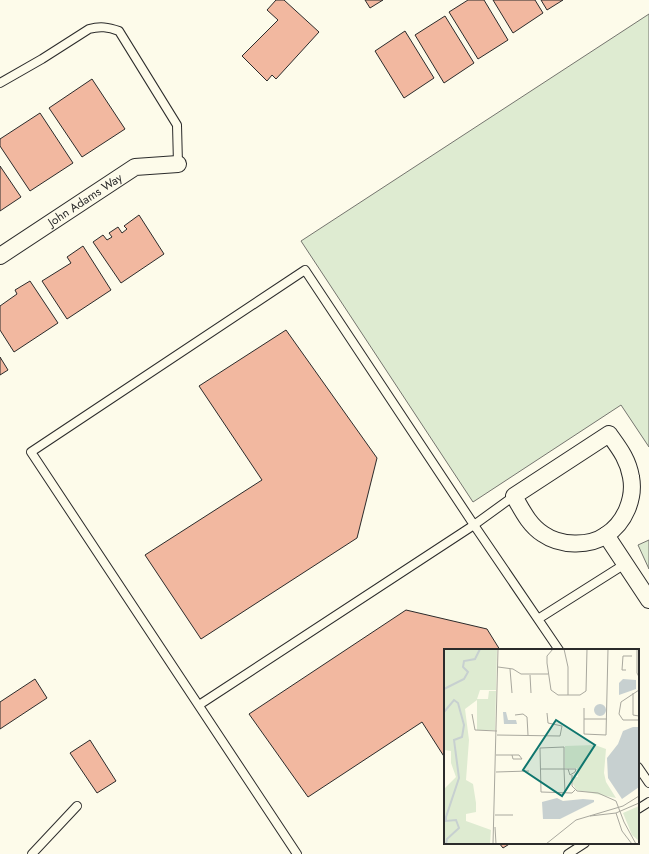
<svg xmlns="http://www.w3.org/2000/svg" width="649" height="854" viewBox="0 0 649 854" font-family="Jost,sans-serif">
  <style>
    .green { fill: #deebd1; stroke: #74746e }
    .building { fill: #f2b8a0; stroke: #2b2b2b }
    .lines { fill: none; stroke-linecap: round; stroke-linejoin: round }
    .lane-casing { stroke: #2b2b2b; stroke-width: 10 }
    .street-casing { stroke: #2b2b2b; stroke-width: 18 }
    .lane { stroke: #fdfbea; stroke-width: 8 }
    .street { stroke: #fdfbea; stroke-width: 16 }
    .labels { text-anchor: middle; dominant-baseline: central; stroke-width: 3; stroke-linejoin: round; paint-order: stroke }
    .street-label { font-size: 12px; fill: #2b2b2b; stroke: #fdfbea }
    .inset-river { fill: none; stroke: #c7d0d0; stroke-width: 2 }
    .inset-road { fill: none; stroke: #a9a89e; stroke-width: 1 }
    .view { fill: #0f766e; fill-opacity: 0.15; stroke: #0f766e; stroke-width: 2 }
    .inset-edge { fill: none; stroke: #2b2b2b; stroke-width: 2 }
  </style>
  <rect width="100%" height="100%" fill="#fdfbea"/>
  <path class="green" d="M649,14V447L621,405L473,502L301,241Z
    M649,540V569L638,545Z"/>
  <path class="building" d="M276,0H284L319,32L276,79L272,75L267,81L242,56L278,20L267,10Z
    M365,0H383L370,8Z
    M468,0H484L508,40L478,59L449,12Z
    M493,0H535L543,13L513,33Z
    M541,0H563L547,10Z
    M445,16L474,63L444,83L415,35Z
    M405,31L434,78L404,98L375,51Z
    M92,79L125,129L82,157L49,108Z
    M40,113L73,163L30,191L0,146V139Z
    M0,166L21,197L0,211Z
    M139,215L164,254L121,283L93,242L103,235L107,240L112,237L109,233L118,227L122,233L127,229L124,226Z
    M83,246L111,290L67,319L42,281L71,263L67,257Z
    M30,281L58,323L14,352L0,330V306L17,294L15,290Z
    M286,330L377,458L357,538L201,639L145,555L262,480L199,386Z
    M0,357L8,370L0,375Z
    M406,610L487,629L500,650H445V758L422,722L308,797L249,714Z
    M35,679L47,698L0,729V702Z
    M90,740L116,781L97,793L70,753Z
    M499,843H511L503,848Z"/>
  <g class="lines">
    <g class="lane-casing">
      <path id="lane" d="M0,83L42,59L89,29C100,26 108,27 119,31L177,125L178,164
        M538,619L625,564
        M199,705L474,525L559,650
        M638,767L649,783
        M638,809L649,802
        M32,854L77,806
        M297,854L31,452L305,270L474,525L514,496
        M568,854L585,843"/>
    </g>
    <g class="street-casing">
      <g id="street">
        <path id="s1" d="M0,256L135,167L178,164"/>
        <path d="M609,434C619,448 628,459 631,477C635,498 625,523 606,535C589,547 560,546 543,534C529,525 522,510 514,496Z"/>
        <path d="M606,535L649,600"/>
      </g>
    </g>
    <use href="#lane" class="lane"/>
    <use href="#street" class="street"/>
  </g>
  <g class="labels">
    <g class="street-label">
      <text stroke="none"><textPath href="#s1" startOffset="102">John Adams Way</textPath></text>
    </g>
  </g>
  <g transform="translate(444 649)">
    <rect width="195" height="195" fill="#fdfbea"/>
    <path d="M0,0H53L52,41H36L33,50H44L45,42H52L51,81H33V51L21,60L25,91L22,131L29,135L32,154V163L22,165V172L47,181L46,195H0V140L12,128L7,114V102L0,101ZM151,96L162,100L160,124L162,133L172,149L132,141L128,133L129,128H134L133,119H121V97ZM195,157V192L188,186L179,164Z" fill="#deebd1"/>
    <path d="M179,30L192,31V40L175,46V34ZM150 61a6 6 0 1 1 12 0a6 6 0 1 1-12 0ZM59,63H62L64,71H72L73,75H60ZM189,78H195V138L178,150L164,129L163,109L174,95L179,82ZM113,149L119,152L139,150L150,151V153L116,170H99L98,153Z" fill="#c7d0d0"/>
    <path class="inset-river" d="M0,40L20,30L24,23L19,18L20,12L31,10L36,0M0,63L10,51L14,54L20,76L18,88L10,91L15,129L2,168V172L12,171L15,179L3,190L2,195"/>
    <path class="inset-road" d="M109,0L103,7V14L107,41L114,46H136L142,42L143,0M120,0L124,18V46M193,0V24L195,28M54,18L69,20L77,25H104M66,20L68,44M182,21H178L179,7H188M86,26L87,44M195,41L177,53L175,65L179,71H195M189,44V66L195,67M140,59V85L162,86L164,0M28,65L31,81L53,82M71,66L79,65L83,68L84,86M140,70H163M53,86L116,87L118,77L104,74L103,64M52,106H75L78,110H69L68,106M97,120H120L121,144M124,120H132L131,123L126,126L124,120H120V98L96,99L97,143L128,144L131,141M52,123L85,122M128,126V137L133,142L154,144L172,152L180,173L192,195M172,164L178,182L188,195M51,166H69M146,167L172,164L195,154M51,178L52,195M49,195L54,0M102,195L132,171L179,157L195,147"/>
    <path class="view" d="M112,71L151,96L118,147L79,121Z"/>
    <rect width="195" height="195" class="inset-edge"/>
  </g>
</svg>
